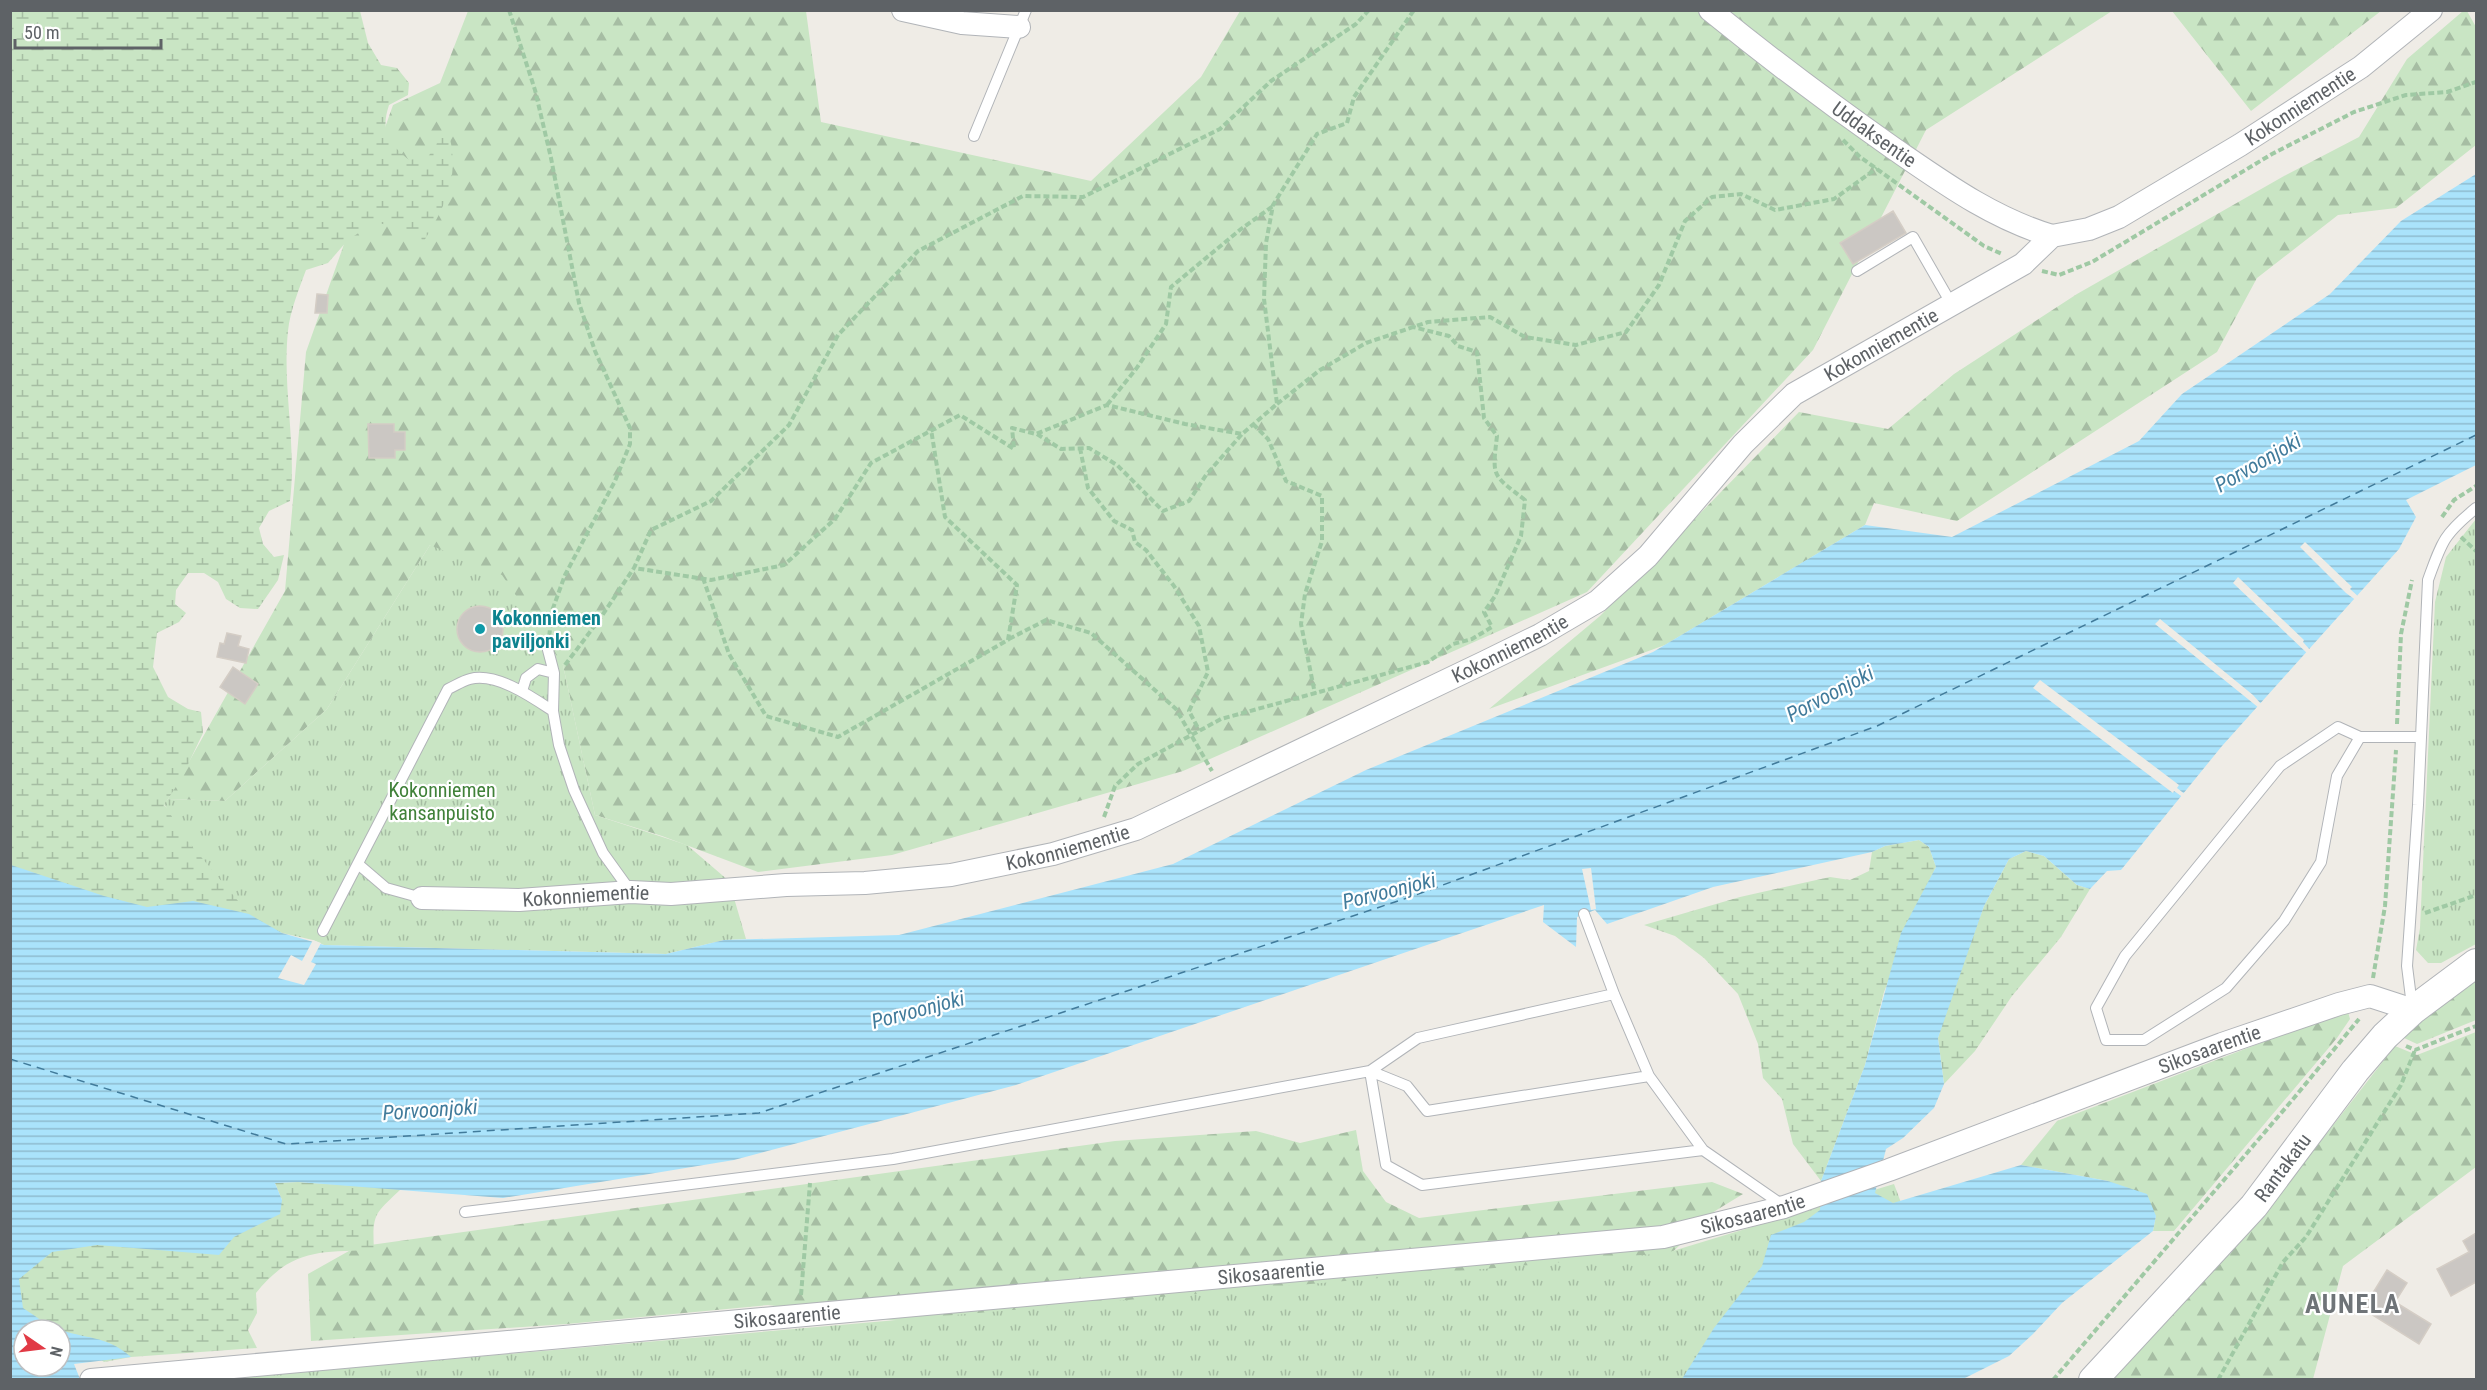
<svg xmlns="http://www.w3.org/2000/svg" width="2487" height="1390" viewBox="0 0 2487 1390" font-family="'Roboto Condensed',sans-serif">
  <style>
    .forest { fill: url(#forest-firs) }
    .wetland { fill: url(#wetland-marsh) }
    .park { fill: url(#park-tufts) }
    .water { fill: url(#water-rules); fill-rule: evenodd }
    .pier { fill: #efece6 }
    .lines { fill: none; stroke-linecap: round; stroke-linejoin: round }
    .ferry { stroke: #417b9b; stroke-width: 1.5; stroke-dasharray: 8 6; stroke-linecap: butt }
    .building { fill: #cbc7c3; stroke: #d4cdc5; stroke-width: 1.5 }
    .service-casing { stroke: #b1b4b8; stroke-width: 12 }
    .minor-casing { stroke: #b1b4b8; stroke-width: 24 }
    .tertiary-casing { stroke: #b1b4b8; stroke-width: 30 }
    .path { stroke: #9fc9a4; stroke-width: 4; stroke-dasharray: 6 3; stroke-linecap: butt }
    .service { stroke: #fff; stroke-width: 10 }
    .minor { stroke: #fff; stroke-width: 22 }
    .tertiary { stroke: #fff; stroke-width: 28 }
    .culture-dot { fill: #0f9aa8; stroke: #fff; stroke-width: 2 }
    .labels { text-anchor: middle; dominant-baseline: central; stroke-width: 4.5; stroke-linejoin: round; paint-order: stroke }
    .street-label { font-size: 20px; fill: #5e6266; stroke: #fff }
    .culture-label { font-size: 20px; font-weight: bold; fill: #0d838f; stroke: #fff; text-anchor: start }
    .park-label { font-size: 20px; fill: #408139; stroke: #fff }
    .water-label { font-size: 21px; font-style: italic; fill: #417b9b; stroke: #fff }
    .district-label { font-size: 26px; font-weight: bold; letter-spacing: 1.5px; fill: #6f7478; stroke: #fff }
  </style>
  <defs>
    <pattern id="forest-firs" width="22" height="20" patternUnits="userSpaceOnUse" patternTransform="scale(1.5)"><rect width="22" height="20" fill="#c9e5c4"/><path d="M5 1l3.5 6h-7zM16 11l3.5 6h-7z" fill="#a6bda3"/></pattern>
    <pattern id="wetland-marsh" width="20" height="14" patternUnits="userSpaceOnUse" patternTransform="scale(1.5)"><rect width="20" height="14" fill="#c9e5c4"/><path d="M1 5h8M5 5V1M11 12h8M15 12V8" fill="none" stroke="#a6bda3"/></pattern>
    <pattern id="park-tufts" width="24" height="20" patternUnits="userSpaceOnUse" patternTransform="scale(1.5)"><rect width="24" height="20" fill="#c9e5c4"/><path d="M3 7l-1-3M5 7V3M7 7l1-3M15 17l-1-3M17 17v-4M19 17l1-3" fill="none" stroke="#a6bda3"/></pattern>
    <pattern id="water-rules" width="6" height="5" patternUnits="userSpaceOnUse" patternTransform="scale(1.5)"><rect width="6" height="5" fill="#aae3fb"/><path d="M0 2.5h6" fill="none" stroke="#8ebbcf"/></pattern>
  </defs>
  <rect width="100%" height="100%" fill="#efece6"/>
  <path class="forest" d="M468,11H806L821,122L1091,181L1201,77L1240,11H2112L1926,130L1813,350L1587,592L1183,771L892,855L758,872L662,836L595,815L563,665L430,545L327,709L225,801L168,799L285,591L306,352L393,105L440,83Z
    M2172,11H2381L2251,111Z
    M2463,11H2467L2476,27V145L2396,208L2338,215L2257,278L2217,352L1957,521L1874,503L1865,525L1665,645L1489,709L1600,616L1799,412L1888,429L1954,374L2077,294L2284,176L2359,137L2407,59Z
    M2476,975V1020L2417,1044L2402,1037Z
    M2344,1011L2348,1012L2350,1019L2337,1038L2174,1231H2153L2156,1216L2108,1181L2021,1165L2057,1121Z
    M2476,1032V1167L2343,1266L2313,1379L2113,1380L2295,1174L2395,1046L2417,1055Z
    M1356,1130L1363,1171L1386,1202L1419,1218L1712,1182L1743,1194L1715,1211L1653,1271L1063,1341L768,1305L567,1324L311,1341L308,1274L356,1247L1115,1141L1256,1131L1300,1143Z"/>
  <path class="wetland" d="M11,11H360L368,43L381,65L397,68L409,83L408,95L389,105C380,132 389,143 409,160L428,157L447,127C461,173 448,202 424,241L398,228L375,222L348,240L328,263L306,270C299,289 290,311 288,331C282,387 297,445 290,501L269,511L259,528L263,544L274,557L284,555L278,580L258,609L240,608L226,599L218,582L204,573H188L176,590L175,604L186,613L179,622L157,633L153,667L168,697L188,709L201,712L203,733L181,779L164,805L282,933L11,895Z
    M1919,840L1929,847L1936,867L1922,896L1884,992L1865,1065L1821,1181L1793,1144L1782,1099L1763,1078L1758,1044L1738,994L1704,958L1675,936L1644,925L1740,897L1830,877L1850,880L1869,871L1872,852L1885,846Z
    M2026,851L2044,856L2077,885L2090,889L2061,937L2012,996L1975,1051L1944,1084L1938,1038L1951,995L1984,906L2009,859Z
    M298,1182L401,1189C375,1214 372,1213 374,1250C321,1252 292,1248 256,1293L257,1313L248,1330L257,1348L131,1357L104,1362L60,1330H24L11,1210L282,1200L275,1183Z"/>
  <path class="park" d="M2476,519V944L2441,963H2428L2416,950L2420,928L2435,602L2446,557Z
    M430,545L502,575L563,665L595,815L687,845L729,881L746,939L724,940L666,954L324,945L313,940L282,933L249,914L186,839L164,804L168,799L225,801L327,709Z
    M1894,1184L1906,1216L1842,1379L210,1380L1666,1253Z"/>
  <path class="water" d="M2476,174V465L2406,500L2416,517L2399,549L2222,746L2121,870L2107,871L2090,889L2077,885L2044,856L2026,851L2009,859L1984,906L1938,1038L1944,1084L1934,1108L1903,1138L1886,1149L1875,1193L1893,1203L2021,1165L2108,1181L2147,1194L2156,1216L2153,1231L2062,1303L2033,1334L2009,1356L1963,1379H1682L1714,1328L1762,1266L1771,1235L1804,1222L1820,1210L1821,1181L1865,1065L1901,933L1936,867L1929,847L1919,840L1885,846L1872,852L1713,887L1607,924L1595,910L1577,917L1576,947L1543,922L1544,905L1016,1085L734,1160L503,1198L298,1182L275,1183L282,1200L280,1214L234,1237L219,1255L97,1245L52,1252L19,1279L23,1308C34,1315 45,1324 56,1328C85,1340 105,1334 131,1357L74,1364L80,1379L11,1380V865L104,896L147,907L193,901L249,914L282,933L324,945L666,954L724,940L899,935L1173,864L1366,770L1653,652L1865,525L1952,537L2139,441L2182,394L2330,294L2401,221ZM24,1330H60V1366H24Z"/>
  <path class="pier" d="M2305,542L2352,587L2350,589L2360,598L2357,601L2346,593L2300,547Z
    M2238,577L2304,640L2303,642L2311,651L2308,654L2233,583Z
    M2160,619L2253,695L2262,705L2259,708L2155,624Z
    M2040,680L2179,785L2177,788L2186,795L2184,798L2174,791L2173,793L2033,688Z
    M1591,868L1596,909L1591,910L1582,869Z
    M313,940L321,943L311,962L316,964L304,985L278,978L291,955L302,961Z"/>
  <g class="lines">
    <path class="ferry" d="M10,1059L286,1144L759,1113L1410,897L1877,726L2476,435"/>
  </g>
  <path class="building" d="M1893,211L1906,233L1853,264L1840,243Z
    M317,294L328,295L327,313H315Z
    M368,424H394V432H405V450H395V458H369Z
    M457 629a23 23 0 1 1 46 0a23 23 0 1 1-46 0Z
    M227,633L241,636L238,646L249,649L246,663L217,657L220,643L224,644Z
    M233,667L258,684L245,704L220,687Z
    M2476,1233V1282L2451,1296L2437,1269L2469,1252L2463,1241Z
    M2387,1270L2407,1283L2395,1302L2431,1324L2419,1344L2363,1309Z"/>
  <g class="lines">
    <g class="service-casing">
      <path id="service" d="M974,136L1026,10
        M1857,271L1913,237L1952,305
        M548,650L554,673L553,711L559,745L574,790L603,853L631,892
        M522,691L526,678L538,669L554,673
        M2360,737L2337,776L2321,862L2284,921L2226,988L2144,1040H2106L2096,1008L2125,956L2280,766L2338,727L2360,737H2419
        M358,864L386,888L422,898
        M1584,914L1614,994L1649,1076L1703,1150L1784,1206
        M323,931L448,689C455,686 462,681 470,679C496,672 532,697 553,711
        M2412,1006L2407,966L2418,805L2428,580C2442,541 2444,534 2476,508
        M1370,1071L1386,1165L1422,1185L1703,1150
        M1370,1071L1407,1086L1427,1111L1649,1076
        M465,1212L893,1159L1370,1071L1418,1038L1614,994"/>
    </g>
    <g class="minor-casing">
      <g id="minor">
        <path d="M903,10L962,23L1019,27"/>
        <path id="s1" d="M1710,10C1769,58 1830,104 1893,148C1944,183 1992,218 2052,236"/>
        <path id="s2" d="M422,898L519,900L631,892L671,894L786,885L865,883L951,875L1053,854L1136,829L1485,662L1540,635L1598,601L1648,556L1743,444L1794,394L2023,264L2052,236L2089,229L2119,217L2240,145L2361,67L2431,10"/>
        <path id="s3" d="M91,1380L1663,1237L1784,1207L1889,1170L2222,1044L2339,1004L2370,996L2413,1010"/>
      </g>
    </g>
    <g class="tertiary-casing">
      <g id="tertiary">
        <path id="s4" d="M2093,1380L2254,1206L2355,1071L2385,1036L2413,1010L2476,963"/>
      </g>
    </g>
    <path class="path" d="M509,10L535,90L551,158L579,303L595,351L630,428V444L615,481L565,575L552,611L549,638
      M1369,10L1356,24L1271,81L1220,129L1083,197L1023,196L918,251L838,335L789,425L711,501L651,530L634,568L711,580L784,565L835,519L871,463L960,415L1014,449L1012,428L1036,434L1107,405L1185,424L1242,434L1277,404L1264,299L1266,243L1273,205L1317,134L1347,123L1354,97L1414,10
      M1843,140L1860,157L1984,246L2002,254
      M2042,271L2059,275L2092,262L2272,154L2354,112L2406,95L2447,92L2476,82
      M1277,404L1320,370L1366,343L1428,322L1490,317L1525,337L1576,345L1626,332L1659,285L1685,221L1712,197L1741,194L1775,210L1834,199L1877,168
      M1107,405L1136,369L1166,324L1171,287L1241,229L1273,206
      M1253,424L1268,439L1286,481L1322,496V541L1305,594L1301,624L1315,694
      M1037,434L1061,449L1089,448L1117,465L1163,511L1189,501L1206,475L1242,434
      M1080,448L1088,488L1114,521L1132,530L1135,542L1146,550L1174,586L1199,626L1208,672L1189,711L1199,730
      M2442,517L2454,500L2476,486
      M2461,537L2476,551
      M703,578L729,654L766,716L838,737L1008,640L1017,585L945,517L931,429
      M1009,639L1046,620L1091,633L1176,709L1212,771
      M565,665L599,620L634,568
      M2397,724L2401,634L2412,580
      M1104,817L1115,786L1138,764L1221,719L1428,662L1453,644L1472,639L1492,627L1484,612L1495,596L1521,536L1525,500C1492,474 1492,478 1497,436L1484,418L1477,352L1458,346L1449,336L1413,327
      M2425,913L2476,895
      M2373,978L2385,906L2396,750
      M2406,1046L2415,1050L2476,1026
      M801,1295L810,1183
      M2053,1380L2294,1098L2359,1019
      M2218,1380L2283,1262L2306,1237L2401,1085L2415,1050"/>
    <use href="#service" class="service"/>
    <use href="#minor" class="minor"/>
    <use href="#tertiary" class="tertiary"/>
  </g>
  <circle class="culture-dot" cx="480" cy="629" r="6"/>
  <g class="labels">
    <g class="street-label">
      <text stroke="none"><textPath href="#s2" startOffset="2108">Kokonniementie</textPath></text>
      <text stroke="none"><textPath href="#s1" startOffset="206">Uddaksentie</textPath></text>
      <text stroke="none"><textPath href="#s2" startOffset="1622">Kokonniementie</textPath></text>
      <text stroke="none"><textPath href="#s2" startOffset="1136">Kokonniementie</textPath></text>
      <text stroke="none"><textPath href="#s2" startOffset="650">Kokonniementie</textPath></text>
      <text stroke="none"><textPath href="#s2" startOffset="164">Kokonniementie</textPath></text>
      <text stroke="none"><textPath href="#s3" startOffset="2157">Sikosaarentie</textPath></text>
      <text stroke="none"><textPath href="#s4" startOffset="285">Rantakatu</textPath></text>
      <text stroke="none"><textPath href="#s3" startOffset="1671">Sikosaarentie</textPath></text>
      <text stroke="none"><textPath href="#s3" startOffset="1185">Sikosaarentie</textPath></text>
      <text stroke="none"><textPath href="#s3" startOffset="699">Sikosaarentie</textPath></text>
    </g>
    <g class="culture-label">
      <text x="492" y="618">Kokonniemen<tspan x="492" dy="23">paviljonki</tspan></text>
    </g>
    <g class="park-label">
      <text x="442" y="790">Kokonniemen<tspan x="442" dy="23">kansanpuisto</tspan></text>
    </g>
    <g class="water-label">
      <text transform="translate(2258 463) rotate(-30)">Porvoonjoki</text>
      <text transform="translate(1830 694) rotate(-28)">Porvoonjoki</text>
      <text transform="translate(1389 891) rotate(-14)">Porvoonjoki</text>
      <text transform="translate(918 1010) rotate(-15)">Porvoonjoki</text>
      <text transform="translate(430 1110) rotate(-4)">Porvoonjoki</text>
    </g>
    <g class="district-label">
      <text x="2353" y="1304">AUNELA</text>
    </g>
  </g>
  <rect width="2487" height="1390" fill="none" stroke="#5e6266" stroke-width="24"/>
  <g transform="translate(42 1348) rotate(104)"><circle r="28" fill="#ffffff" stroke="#bfc0c2" stroke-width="1.5"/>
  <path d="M0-4.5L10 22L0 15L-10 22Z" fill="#e13a45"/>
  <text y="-9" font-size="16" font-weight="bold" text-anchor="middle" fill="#5e6266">N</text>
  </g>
  <path d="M15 39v9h146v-9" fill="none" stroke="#5e6266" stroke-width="3"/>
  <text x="24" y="39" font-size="18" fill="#5e6266" stroke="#ffffff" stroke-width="4.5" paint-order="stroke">50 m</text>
</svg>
